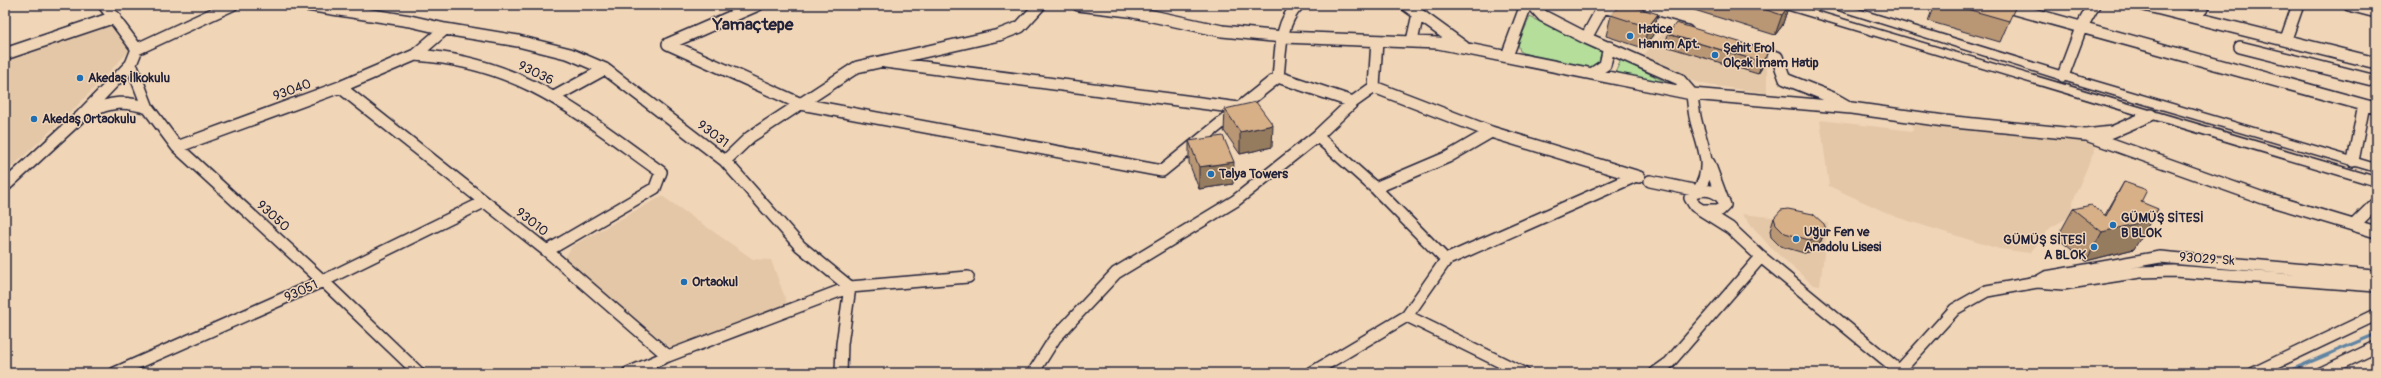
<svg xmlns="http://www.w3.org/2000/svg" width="2381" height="378" viewBox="0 0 2381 378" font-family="Pangolin,sans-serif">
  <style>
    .built { fill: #e4c7a7 }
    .green { fill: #b5de9b; stroke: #6c806b }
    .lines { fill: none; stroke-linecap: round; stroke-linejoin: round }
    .stream { stroke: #6084a3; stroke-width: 3 }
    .minor-casing { stroke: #22223b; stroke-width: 14 }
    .major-casing { stroke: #22223b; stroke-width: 3 }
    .minor { stroke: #f0d5b7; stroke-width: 11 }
    .major { fill: #f0d5b7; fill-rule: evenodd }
    .wall { fill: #b99775; stroke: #22223b }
    .shaded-wall { fill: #967b5f; stroke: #22223b }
    .building { fill: #d7b088; stroke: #22223b }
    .poi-dot { fill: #1f6fb2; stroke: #f0d5b7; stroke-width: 1.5 }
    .labels { text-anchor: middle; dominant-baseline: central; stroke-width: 3; stroke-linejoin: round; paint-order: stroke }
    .poi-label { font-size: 13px; font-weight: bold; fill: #22223b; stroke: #f0d5b7; text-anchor: start }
    .street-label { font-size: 13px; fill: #22223b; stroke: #f0d5b7 }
    .district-label { font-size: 17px; font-weight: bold; fill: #22223b; stroke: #f0d5b7 }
  </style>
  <rect width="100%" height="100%" fill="#f0d5b7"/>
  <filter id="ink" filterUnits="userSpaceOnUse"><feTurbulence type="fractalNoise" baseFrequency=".025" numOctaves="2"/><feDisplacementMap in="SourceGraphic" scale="8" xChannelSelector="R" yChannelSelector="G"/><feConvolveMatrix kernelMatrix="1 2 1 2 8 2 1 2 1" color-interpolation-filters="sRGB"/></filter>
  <g filter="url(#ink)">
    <path class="built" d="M106,23L114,24L132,48L75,108L12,167L6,170L5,57Z
      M1667,29L1767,60V93L1708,85L1686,79L1641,58Z
      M1820,120L1913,131L1912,124L2083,141L2096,147L2076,193L2069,217L2050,228L2030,253L1999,249L1896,217L1829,186Z
      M662,196L753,259L771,260L787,303L672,349L563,261L572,246Z
      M1742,214L1828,223L1820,286L1813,285L1770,247Z"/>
    <path class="green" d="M1530,17L1603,53L1604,59L1593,69L1532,57L1520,51L1518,44Z
      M1621,60L1670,84L1669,86L1615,73Z"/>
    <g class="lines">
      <path class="stream" d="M2284,373L2376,334"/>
      <g class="minor-casing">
        <path id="minor" d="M1078,5L1129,11L1222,31L1283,37L1438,43L1692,94C1693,104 1694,115 1697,125C1704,149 1713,169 1698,191L1650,181
          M1298,5C1279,24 1281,52 1278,77L1353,102
          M1406,5L1464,47
          M1533,5L1543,16L1586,38L1679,79L1692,94L1851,108L1944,121L2085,135L2112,132L2151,115
          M1605,5L1603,7L1687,31
          M2001,5L2364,105
          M2144,5L2376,63
          M2349,5L2376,12
          M2195,17L2205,5
          M445,29L518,41L570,54L605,69L725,161L800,246L850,287L842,344L841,373
          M1586,38L1603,7
          M2286,39L2298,5
          M1412,41L1418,14
          M668,44L801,104L1162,171L1236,111
          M668,44L758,5
          M2240,47L2376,81
          M137,49L232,5
          M1753,51L1777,57L1785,79L1833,98L1847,106
          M5,54L115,17
          M415,55C522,62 578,113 661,172L655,188L547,251
          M1507,56L1526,5
          M885,62L1239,108L1278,77
          M131,64L148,108L177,147L323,281L419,373
          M1593,73L1605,65L1609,47
          M2063,76L2081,28L2094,5
          M340,87L547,251L668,356L628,373
          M1374,87L1491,132L1639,177
          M1374,87L1377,41
          M554,97L605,69
          M90,112C111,101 126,101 148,108
          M1317,136L1375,188L1446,260
          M2089,136L2263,198L2376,232
          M177,147L340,87L415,55L445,29L410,21L307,5
          M725,161L750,137L857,67L999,35L1020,27L1040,5
          M2353,161L2364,105L2376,108
          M1709,163L1722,198
          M5,186L80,117L131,64L137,49L104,5
          M1375,188L1448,157L1491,132
          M1704,210H1720L1725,205C1721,191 1707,188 1694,192L1690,198L1695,206L1730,228L1761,257L1902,373
          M2354,225L2376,203
          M2039,281L2046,277L2160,257L2373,276
          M1407,316L1523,373
          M668,356L850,287L968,277
          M1899,371L1955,309L1987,291L2037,282L2063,284L2140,272L2174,271L2376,286
          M115,373L323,281L484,202
          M1033,373L1055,338L1116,273L1235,201L1317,136L1353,102L1374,87
          M1311,373L1407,316L1446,260L1636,176
          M1655,373L1669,363L1761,257
          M2254,373L2376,315
          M2321,373L2376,347"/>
      </g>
      <g class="major-casing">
        <path id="major" d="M1777,5H1795L2376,177V186L1779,7Z
          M1827,5H1845L2067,73L2376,164V172L2059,79L1829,7Z"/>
      </g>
      <use href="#minor" class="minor"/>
      <use href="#major" class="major"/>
    </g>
    <path class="wall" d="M1692,5H1789L1782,26L1775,35L1691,9Z
      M1934,5H2005L2009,21L2000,42L1928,21Z
      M1658,14L1653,35L1643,48L1606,36L1611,15Z
      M1668,34L1765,63L1758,74L1665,46Z
      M1225,109L1272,147L1240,154L1224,131Z
      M1189,141L1233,184L1199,189L1189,163Z
      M2124,182L2141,202L2134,249L2086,261L2057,238L2073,209L2105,215Z
      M1774,218L1826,229L1817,250L1804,253L1780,246L1771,237L1770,231Z"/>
    <path class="shaded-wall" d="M1789,5L1782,26L1775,35L1782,15Z
      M1658,14L1653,35L1643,48L1648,27Z
      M1769,51L1765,63L1758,74L1762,62Z
      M1273,125L1272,147L1240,154V132Z
      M1234,162L1233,184L1199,189V167Z
      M2158,209L2134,249L2086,261L2102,232Z
      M1826,229L1817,250L1804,253L1809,240Z"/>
    <path class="building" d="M1620,5H1628L1658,14L1648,27L1611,15Z
      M1751,5H1789L1782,15Z
      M1953,5H2005L2015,8L2009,21Z
      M1676,23L1769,51L1762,62L1668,34Z
      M1256,102L1273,125L1240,132L1225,109Z
      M1223,136L1234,162L1199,167L1189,141Z
      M2124,182L2147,190L2141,202L2158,209L2151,220L2102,232L2073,209L2091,205L2106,216Z
      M1788,209L1813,214L1824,224L1826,229L1822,237L1809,240L1785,233L1776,224L1774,218L1781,210Z"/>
  </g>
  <g class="poi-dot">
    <circle cx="1630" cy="36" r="4"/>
    <circle cx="1715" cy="55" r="4"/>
    <circle cx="80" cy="78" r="4"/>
    <circle cx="34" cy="119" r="4"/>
    <circle cx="1211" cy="174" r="4"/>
    <circle cx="2113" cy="225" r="4"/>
    <circle cx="1796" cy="239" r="4"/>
    <circle cx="2094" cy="247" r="4"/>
    <circle cx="684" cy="282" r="4"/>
  </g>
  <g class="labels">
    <g class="poi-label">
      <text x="1638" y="29">Hatice<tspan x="1638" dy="15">Hanım Apt.</tspan></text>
      <text x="1723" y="48">Şehit Erol<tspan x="1723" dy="15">Olçak İmam Hatip</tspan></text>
      <text x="88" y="78">Akedaş İlkokulu</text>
      <text x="42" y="119">Akedaş Ortaokulu</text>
      <text x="1219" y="174">Talya Towers</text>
      <text x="2121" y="218">GÜMÜŞ SİTESİ<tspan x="2121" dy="15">B BLOK</tspan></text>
      <text x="1804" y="232">Uğur Fen ve<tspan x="1804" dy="15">Anadolu Lisesi</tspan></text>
      <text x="2086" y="240" text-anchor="end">GÜMÜŞ SİTESİ<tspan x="2086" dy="15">A BLOK</tspan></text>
      <text x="692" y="282">Ortaokul</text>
    </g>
    <g class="street-label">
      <text transform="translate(536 73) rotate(26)">93036</text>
      <text transform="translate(292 90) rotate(-20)">93040</text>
      <text transform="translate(713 134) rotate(37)">93031</text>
      <text transform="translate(273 216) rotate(42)">93050</text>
      <text transform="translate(532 222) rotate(38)">93010</text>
      <text transform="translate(2207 259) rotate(4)">93029. Sk</text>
      <text transform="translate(301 291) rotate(-24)">93051</text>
    </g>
    <g class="district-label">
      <text x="753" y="24">Yamaçtepe</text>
    </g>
  </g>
  <rect width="2381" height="378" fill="none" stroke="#f0d5b7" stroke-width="20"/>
  <rect x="10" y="10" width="2361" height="358" fill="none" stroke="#22223b" stroke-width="1.5" filter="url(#ink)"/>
</svg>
